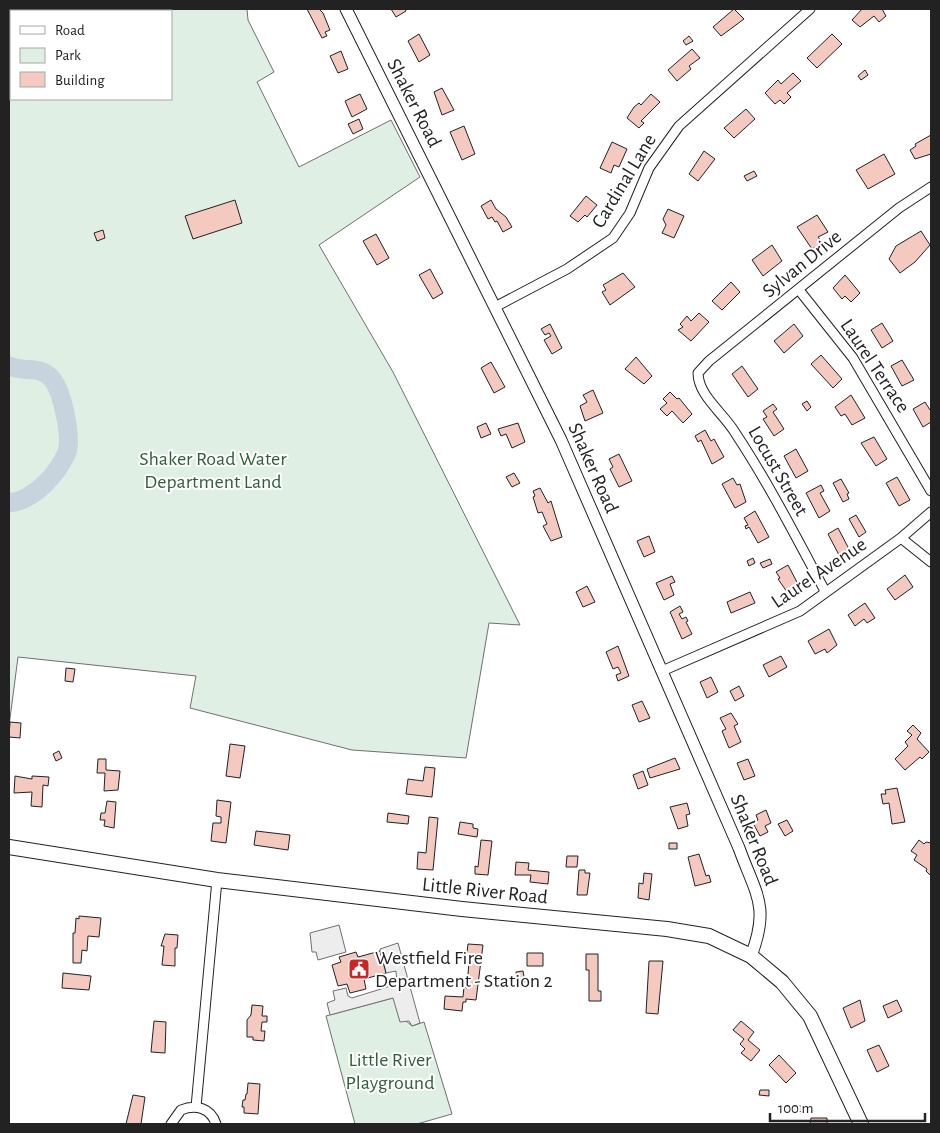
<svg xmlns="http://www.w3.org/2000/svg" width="940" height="1133" viewBox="0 0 940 1133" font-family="'Alegreya Sans',sans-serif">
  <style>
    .green { fill: #e0efe3; stroke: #6f6f6f; fill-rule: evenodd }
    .parking { fill: #ededed; stroke: #6f6f6f }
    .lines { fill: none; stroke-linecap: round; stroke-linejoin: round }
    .river { stroke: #c7d3dd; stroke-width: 19 }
    .building { fill: #f3c9c0; stroke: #222 }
    .minor-casing { stroke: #222; stroke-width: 11 }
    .tertiary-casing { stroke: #222; stroke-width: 13 }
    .secondary-casing { stroke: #222; stroke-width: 16 }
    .minor { stroke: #fff; stroke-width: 9 }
    .tertiary { stroke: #fff; stroke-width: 11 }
    .secondary { stroke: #fff; stroke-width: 14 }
    .labels { text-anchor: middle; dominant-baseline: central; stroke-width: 4; stroke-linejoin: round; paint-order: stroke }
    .street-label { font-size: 20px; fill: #222; stroke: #fff }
    .park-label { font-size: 20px; fill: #2f5e38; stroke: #fff }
    .poi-label { font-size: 20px; fill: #222; stroke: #fff; text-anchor: start }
  </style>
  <rect width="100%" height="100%" fill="#fff"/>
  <path class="green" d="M9,9H247L248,20L274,72L257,82L299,167L391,120L420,177L319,245L393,372L520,625L489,623L466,758L352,750L190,708L196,676L18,657L9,726ZM11,11H171V99H11Z
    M393,998L406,1021L412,1026L424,1022L452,1114L417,1124H355L326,1016Z"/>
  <path class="parking" d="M339,925L346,952L318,960L316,952H312L310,933Z
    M398,943L420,1023L412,1026L409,1021L400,1022L393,998L330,1015L327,1003L335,1000L333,991L346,988L348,996L352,998L397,984L396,971L386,973L380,949Z"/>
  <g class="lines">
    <path class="river" d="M9,366C25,373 39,365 51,378C62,389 72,437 67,452C58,474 33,501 9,503"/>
  </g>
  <path class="building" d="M307,9H319L323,13L330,30L325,32L327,36L322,38Z
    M391,9H405L406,11L396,17Z
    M734,9L744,19L721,36L713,27Z
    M862,9H882L886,16L879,22L874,16L860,27L852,20Z
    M419,34L430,55L419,62L408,41Z
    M832,34L842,44L817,68L807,58Z
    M689,36L693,41L686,45L683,41Z
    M692,49L700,58L689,66L691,69L677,81L668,70Z
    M341,51L348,69L338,73L330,56Z
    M865,70L868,75L861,80L858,76Z
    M793,73L801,81L787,93L791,97L784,104L780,100L775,104L765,93L778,80L781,84Z
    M442,88L454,110L442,115L434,92Z
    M360,94L367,109L352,117L345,101Z
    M651,94L660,102L641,121L644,123L639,128L627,118L634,107L639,103L641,105Z
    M746,109L755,119L734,138L724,128Z
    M359,119L363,129L353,134L348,124Z
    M464,126L475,154L462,160L450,132Z
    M931,135V154L915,159L910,150L916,146L915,144Z
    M612,142L627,149L619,167L614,165L611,173L600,168Z
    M704,151L715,159L698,181L689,174Z
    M884,154L895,174L868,189L856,170Z
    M754,171L757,176L747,181L744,176Z
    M586,196L597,205L587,217L585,215L578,222L570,216Z
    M235,200L242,223L193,239L185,216Z
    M491,200L496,209L506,217L512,227L503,232L497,221L495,222L492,217L488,219L481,206Z
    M668,209L684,216L674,238L662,233L666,225L663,219Z
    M817,215L828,232L818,237L823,243L812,249L797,227Z
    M103,230L105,238L97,241L94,233Z
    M921,231L930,245L915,262L900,273L889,259L896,246Z
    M376,234L389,258L377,265L363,241Z
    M772,245L782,261L763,276L752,260Z
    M430,269L443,293L433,299L419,275Z
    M623,273L635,287L610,305L602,292L606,290L603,285Z
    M845,275L860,293L851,302L845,296L842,299L833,288Z
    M731,282L740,292L722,310L712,301Z
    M699,313L709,322L691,341L678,330L683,327L680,324L687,316L691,321Z
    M882,323L893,341L882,348L871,330Z
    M550,324L562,348L552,354L544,340L551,336L549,333L545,335L541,329Z
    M794,324L803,336L784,353L774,341Z
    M821,355L842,379L833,388L811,364Z
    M636,357L652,376L644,384L625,369Z
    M902,360L914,380L902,386L891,366Z
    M491,362L505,387L494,393L481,368Z
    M742,366L758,389L748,397L732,374Z
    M593,390L603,413L585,421L580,406L587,402L583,395Z
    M670,392L677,399L679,398L692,414L683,423L672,411L667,416L660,409L667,403L663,399Z
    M851,395L865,418L852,425L845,414L841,416L835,407Z
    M807,401L811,407L807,411L802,404Z
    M925,402L930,410L931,409V422L923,427L913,409Z
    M773,404L777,409L773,412L784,429L774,436L763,419L767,417L763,411Z
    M486,423L491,434L481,438L477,427Z
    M518,423L525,442L512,448L506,434L501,436L498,429Z
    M705,430L711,441L714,439L724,457L712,464L701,440L698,442L695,436Z
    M874,437L887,459L876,466L861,443Z
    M796,449L808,471L796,478L784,456Z
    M619,454L632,481L619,487L610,469L613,467L609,459Z
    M514,473L520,483L512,487L506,477Z
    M897,477L910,500L899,506L886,483Z
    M733,478L737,485L740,484L746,502L735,508L722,484Z
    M841,479L849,493L847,494L849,499L843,502L833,483Z
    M821,485L824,491L820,493L830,511L819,518L806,493Z
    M540,488L548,503L551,501L562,537L551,541L543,526L547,524L542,512L538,513L533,497L535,496L533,491Z
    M755,511L769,537L758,543L749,527L746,529L745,526L748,525L744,518Z
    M856,515L866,532L859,537L849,519Z
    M838,528L849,549L839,555L828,534Z
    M649,536L655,552L644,557L637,541Z
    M753,558L755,563L749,566L747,561Z
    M770,559L772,564L763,568L760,563Z
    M788,565L799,586L787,592L778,579L780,578L776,572Z
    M905,575L913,587L895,600L887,589Z
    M672,576L675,582L670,584L674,595L664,600L656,583Z
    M587,586L595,602L583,607L576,592Z
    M750,592L755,603L731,613L727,602Z
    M865,603L875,618L867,623L864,619L855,626L848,615Z
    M680,606L683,612L679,614L682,619L686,617L688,621L686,622L692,634L682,639L670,612Z
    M829,629L837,645L827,653L825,649L815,654L808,641Z
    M618,646L629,676L618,681L616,675L621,673L618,667L613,669L606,652Z
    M781,656L787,667L769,677L763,665Z
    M66,668L75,669L73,682L65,681Z
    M711,677L718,692L707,698L700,682Z
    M739,686L744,696L735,701L730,691Z
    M642,701L650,718L639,722L632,705Z
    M731,713L738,724L734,726L741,742L729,748L722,731L726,729L720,718Z
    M10,722L21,723L20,738L9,737Z
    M913,725L921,733L917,739L929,752L922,759L920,757L905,770L895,759L908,746L905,742L912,735L907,731Z
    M230,744L245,746L240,778L226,776Z
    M59,751L62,758L56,761L53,754Z
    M675,758L680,769L650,778L647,769Z
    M98,759H106V770L120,771L118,790L104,791L105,773H97Z
    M748,759L755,776L744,780L737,763Z
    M425,767L435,768L432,797L406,794L408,779L423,781Z
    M643,771L648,785L638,789L633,775Z
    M15,776L32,779V776L49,777L48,786L43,785L42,807L31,806L32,792L14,793Z
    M897,788L905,822L892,824L889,803L883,804L881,794H886L885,790Z
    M217,800L231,802L226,843L211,841L213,823H221V817L216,816Z
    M107,801L116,802L114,828L104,826L105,820H100L101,813H105Z
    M687,803L690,814L686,815L688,826L678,829L670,807Z
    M766,810L771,823L765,826L768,832L760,836L753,823L758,820L756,815Z
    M388,813L409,816L408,824L387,822Z
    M429,817L438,818L433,870L417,869L418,852L426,853Z
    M787,820L793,831L785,836L778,824Z
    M460,822L473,824V828L478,829L477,837L458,834Z
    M256,831L290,835L288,850L254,845Z
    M481,840L492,841L488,875L475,874V866L478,867Z
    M919,840L924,844L926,842L931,843V876L926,871L927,869L914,860L917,855L911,851Z
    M669,843H677V849H669Z
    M699,854L706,876L709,875L711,882L695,886L688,857Z
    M567,856H578L577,867H566Z
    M516,862L529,863L528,870L549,872L548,884L530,882L531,875H515Z
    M579,870H585V873H590L587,895H577Z
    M644,873L652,874L649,900L638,898L639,883L643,884Z
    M79,916L101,918L99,937L88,936L87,951L82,950L81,963H73V933H75L76,918L79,919Z
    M165,934L178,935L177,948H175V966L162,965L164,946H161Z
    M468,944L483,945L476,1000L466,999V1002H463L462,1011L444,1009L445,996L463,997L464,987L467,988L469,961H466Z
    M380,951L386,973L364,979L366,989L350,993L347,984L338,986L332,965L341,962L339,957L356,952L358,957Z
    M527,953H543V966H527Z
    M586,954H598V991H601V1001H589V970H586Z
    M649,961H663L658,1014L646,1013Z
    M523,971L525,982L518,983L516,972Z
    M63,973L91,976L89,990L62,988Z
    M860,1000L865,1021L851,1028L843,1008Z
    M897,1000L902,1011L888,1018L883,1006Z
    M252,1005L263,1006L262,1016H267V1022H262L261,1031H265L264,1041L253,1040V1037H247V1020L251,1015Z
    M154,1021L166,1022L165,1053L151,1052Z
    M741,1021L754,1032L748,1040L760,1050L751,1061L741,1053L745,1049L740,1044L744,1039L733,1030Z
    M879,1045L889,1066L877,1072L867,1050Z
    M779,1055L796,1073L786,1083L769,1065Z
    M248,1083L260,1084L258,1114L244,1113V1107H242L243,1100H245L246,1094H247Z
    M760,1090H769V1096L759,1095Z
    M133,1095L145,1097L141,1124H126Z
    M792,1106H808V1111L792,1112Z
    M811,1118H827V1124H808H810Z"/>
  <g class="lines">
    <g class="minor-casing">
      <path id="minor" d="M799,290L853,358L931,491
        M495,307L567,269L613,238L630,213L649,168L679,126L810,9
        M901,538L931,562
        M825,591C796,537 768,482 734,431C723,413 698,395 698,373L709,361L899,208L931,187
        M662,671L800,611L901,538L931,512
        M196,1107L217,880
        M171,1124L181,1110C196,1104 211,1108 216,1124"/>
    </g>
    <g class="tertiary-casing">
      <path id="tertiary" d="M346,9L561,440L739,848C756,895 770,906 751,956"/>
    </g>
    <g class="secondary-casing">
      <path id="secondary" d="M9,847L217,880L462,909L667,929L709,936L751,956L782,982L810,1016L861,1124"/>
    </g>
    <use href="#minor" class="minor"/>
    <use href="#tertiary" class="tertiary"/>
    <use href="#secondary" class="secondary"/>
  </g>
  <defs>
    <g id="civic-square" transform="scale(1.125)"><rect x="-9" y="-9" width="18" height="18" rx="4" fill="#c62828" stroke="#fff"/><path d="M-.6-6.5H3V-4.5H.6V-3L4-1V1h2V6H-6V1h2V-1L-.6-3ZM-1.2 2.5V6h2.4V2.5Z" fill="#fff"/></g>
  </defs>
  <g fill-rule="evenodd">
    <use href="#civic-square" x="359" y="969"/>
  </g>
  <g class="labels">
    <g class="street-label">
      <text transform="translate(414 103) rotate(63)">Shaker Road</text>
      <text transform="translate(624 181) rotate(-59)">Cardinal Lane</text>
      <text transform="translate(802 264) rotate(-39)">Sylvan Drive</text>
      <text transform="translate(875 366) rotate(56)">Laurel Terrace</text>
      <text transform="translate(593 468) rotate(66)">Shaker Road</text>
      <text transform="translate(778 471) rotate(60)">Locust Street</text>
      <text transform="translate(819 573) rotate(-34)">Laurel Avenue</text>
      <text transform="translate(754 840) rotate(68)">Shaker Road</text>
      <text transform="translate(485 891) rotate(6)">Little River Road</text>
    </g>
    <g class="park-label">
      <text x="213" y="459">Shaker Road Water<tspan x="213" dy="23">Department Land</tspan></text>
      <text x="390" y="1060">Little River<tspan x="390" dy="23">Playground</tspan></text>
    </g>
    <g class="poi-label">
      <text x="375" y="958">Westfield Fire<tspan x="375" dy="23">Department - Station 2</tspan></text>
    </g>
  </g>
  <rect width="940" height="1133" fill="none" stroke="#222222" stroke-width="20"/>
  <rect x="10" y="10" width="162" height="90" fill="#ffffff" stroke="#a7a7a7"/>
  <rect x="20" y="26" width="25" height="8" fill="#ffffff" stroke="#a7a7a7"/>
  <text x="55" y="35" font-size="15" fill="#222222">Road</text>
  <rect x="20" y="48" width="25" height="15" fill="#e0efe3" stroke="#a7a7a7"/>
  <text x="55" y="60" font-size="15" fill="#222222">Park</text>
  <rect x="20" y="72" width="25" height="15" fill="#f3c9c0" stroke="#a7a7a7"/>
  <text x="55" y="85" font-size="15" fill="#222222">Building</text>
  <path d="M770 1113v8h155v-8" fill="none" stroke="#222222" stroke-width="2.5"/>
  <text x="778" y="1113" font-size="15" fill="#222222" stroke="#ffffff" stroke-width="4" paint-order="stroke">100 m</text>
</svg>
